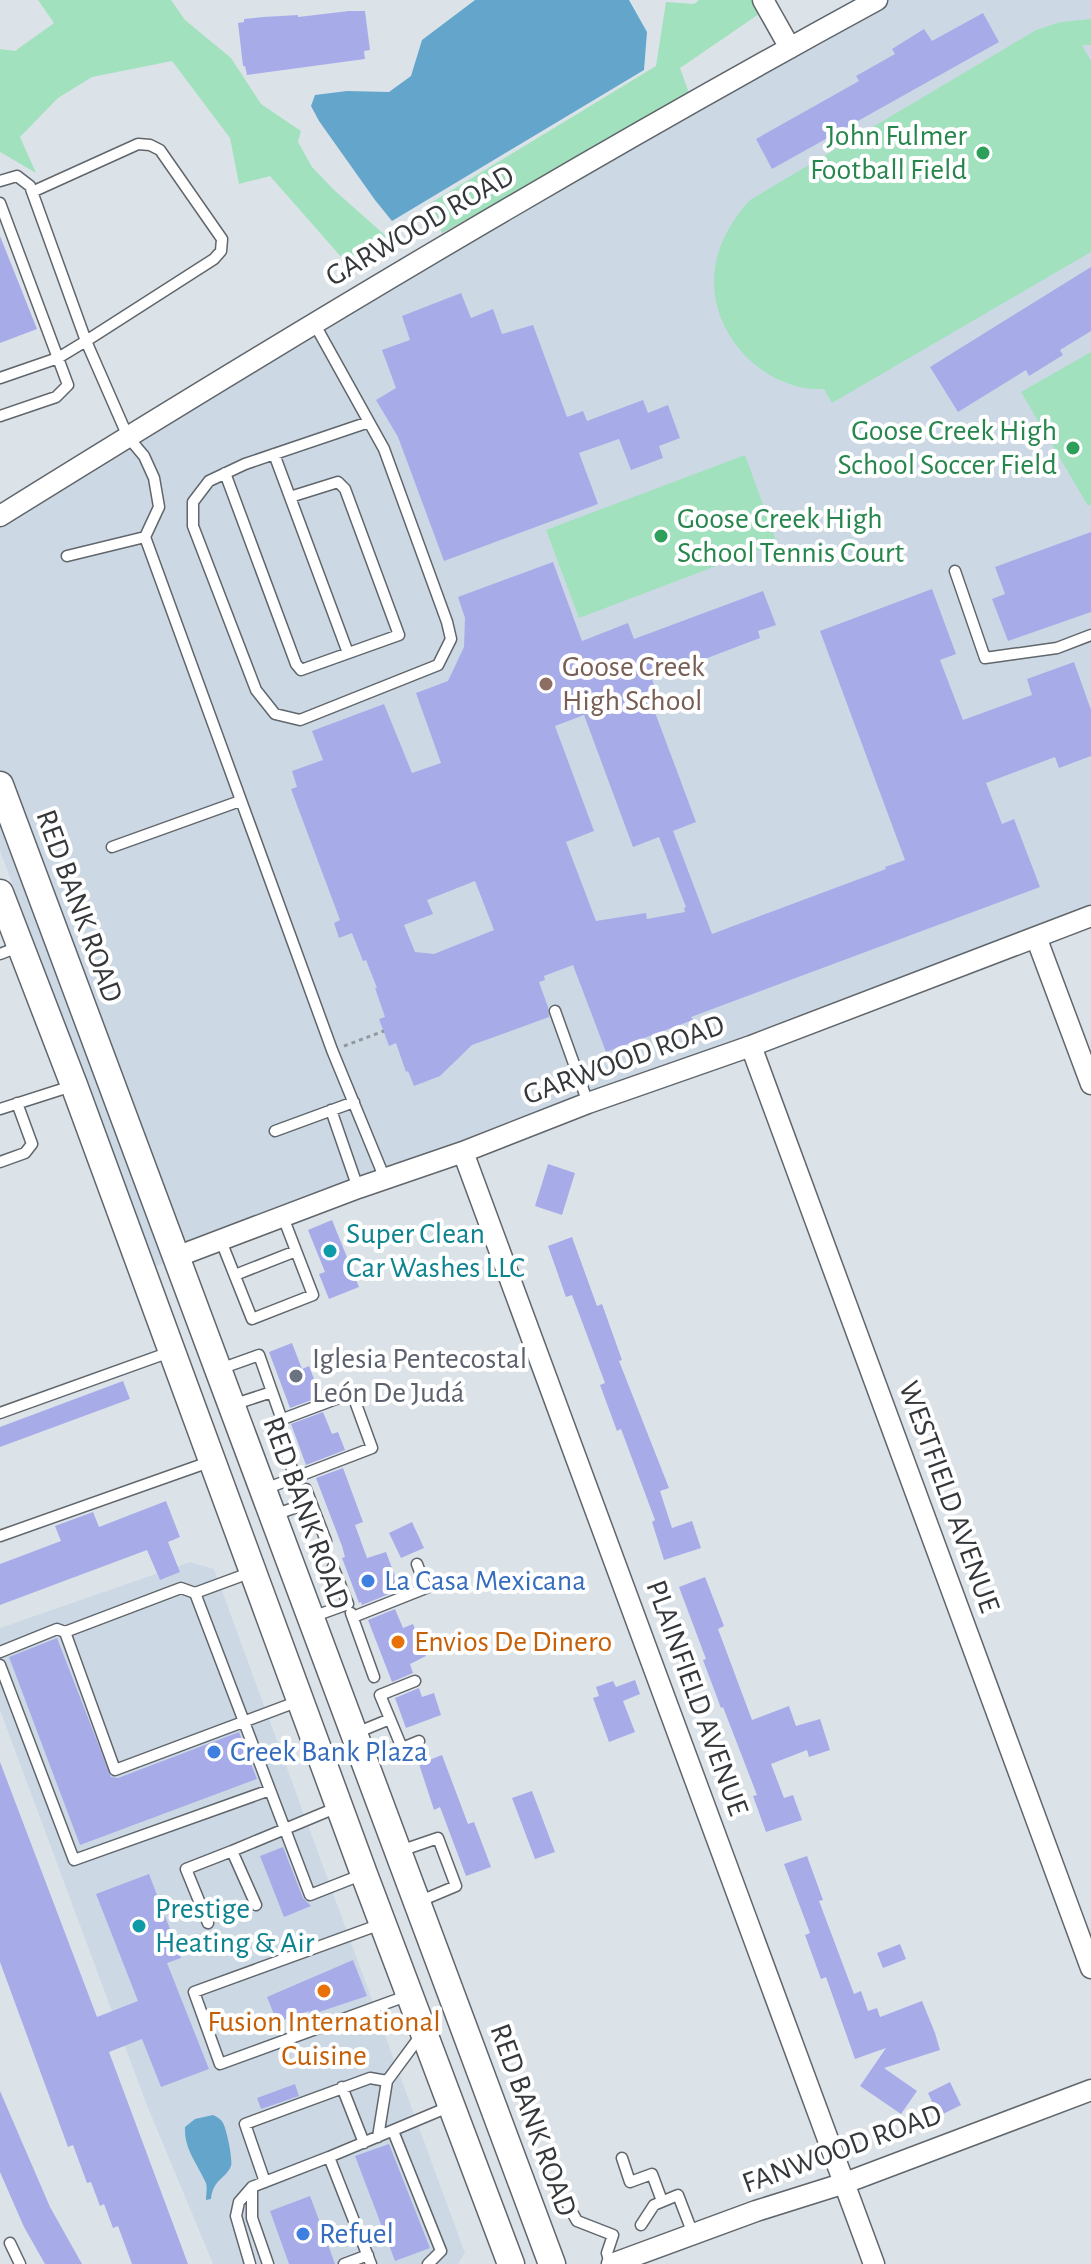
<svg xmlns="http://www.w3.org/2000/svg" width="1091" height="2264" viewBox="0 0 1091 2264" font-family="'Alegreya Sans',sans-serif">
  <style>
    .built { fill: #ccd9e5 }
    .green { fill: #a2e1be }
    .water { fill: #64a5cb }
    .building { fill: #a7ace9; fill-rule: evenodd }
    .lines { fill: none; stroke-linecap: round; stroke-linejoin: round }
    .lane-casing { stroke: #60666b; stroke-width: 13 }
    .street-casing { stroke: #60666b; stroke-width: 23 }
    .secondary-casing { stroke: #60666b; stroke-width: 29 }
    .path { stroke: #92989c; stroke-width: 3; stroke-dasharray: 4 4; stroke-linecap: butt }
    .lane { stroke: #fff; stroke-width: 10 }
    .street { stroke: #fff; stroke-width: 20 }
    .secondary { stroke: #fff; stroke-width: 26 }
    .leisure-dot { fill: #2e9e5b; stroke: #fff; stroke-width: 3 }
    .education-dot { fill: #8d6e63; stroke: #fff; stroke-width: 3 }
    .culture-dot { fill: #0f9aa8; stroke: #fff; stroke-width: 3 }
    .worship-dot { fill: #6b7280; stroke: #fff; stroke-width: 3 }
    .shop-dot { fill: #3f7fe0; stroke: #fff; stroke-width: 3 }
    .food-dot { fill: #e8710a; stroke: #fff; stroke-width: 3 }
    .labels { text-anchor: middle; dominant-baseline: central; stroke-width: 8; stroke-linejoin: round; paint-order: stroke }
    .leisure-label { font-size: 30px; fill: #27864d; stroke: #fff; text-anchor: end }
    .street-label { font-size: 30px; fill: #35383a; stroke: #fff }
    .education-label { font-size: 30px; fill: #785e54; stroke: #fff; text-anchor: start }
    .culture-label { font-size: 30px; fill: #0d838f; stroke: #fff; text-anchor: start }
    .worship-label { font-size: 30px; fill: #5b616d; stroke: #fff; text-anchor: start }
    .shop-label { font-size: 30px; fill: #366cbe; stroke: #fff; text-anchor: start }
    .food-label { font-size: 30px; fill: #c56008; stroke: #fff; text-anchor: start }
  </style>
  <rect width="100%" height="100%" fill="#dbe3e9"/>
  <path class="built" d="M877,0H1091V916L358,1188L156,1266L0,851V516Z
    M190,1562L214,1569L465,2253L458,2264H213L146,2103L0,1710V1628Z"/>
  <path class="green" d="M38,0H171L185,20L231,58L261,104L301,131L298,142L312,167L334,190L396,245L349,266L270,176L239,184L230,138L172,61L92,77L58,98L20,137L36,173L0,152V49L15,51L54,23Z
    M699,0H756L762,12L680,68L690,96L442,233L429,204L656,66L666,2L694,4Z
    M1091,19V45H1082L1091,61V252L832,403L824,389C768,392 715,340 714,284C713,252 729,223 750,200L1036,30L1061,22Z
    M1091,352V504L1088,506L1021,392Z
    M745,455L777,543L579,618L546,530Z"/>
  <path class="water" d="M475,0H629L647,32L644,70L392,221L375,200L319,121L311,106L315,95L347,91L389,92L411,76L422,40Z
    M213,2115C217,2117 221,2119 223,2123C227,2130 233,2161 231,2166C225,2180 213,2179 211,2199L206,2200C206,2194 208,2186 205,2181C197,2163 184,2149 185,2127L195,2119Z"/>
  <path class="building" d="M349,11H365L370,50L364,51L365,59L247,75L245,66H243L238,23L244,22V19L263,17L298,15V17Z
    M983,13L999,42L772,169L756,139L859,81L856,76L895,54L892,49L924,29L932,41Z
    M0,236L37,329L0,343Z
    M1091,267V331L1060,350L1063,355L1029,376L1026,370L958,412L930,367Z
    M461,293L471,318L493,309L502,334L533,325L567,417L583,411L587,421L643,400L648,413L668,405L680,438L659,446L663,458L631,470L619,439L579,453L598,504L444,561L398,437L376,400L396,388L382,350L410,340L402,316Z
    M1091,532V612L1008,641L992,599L1005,594L995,567Z
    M553,562L582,641L628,623L634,639L763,591L776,625L758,631L760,638L652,679L655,688L647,691L696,822L673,831L712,934L886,869L885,867L905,860L820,631L932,589L956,654L940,660L963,720L1032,695L1027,679L1074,662L1091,710V756L1059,768L1055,757L986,783L1002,824L1014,819L1040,887L691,1017L693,1020L606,1052L573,965L544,976L545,980L539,982L548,1007L549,1017L472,1045L440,1076L414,1086L408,1071L406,1072L396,1043L389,1046L379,1019L385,1017L375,988H377L366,960L363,961L352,933L339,938L334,923L340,920L291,789L297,787L292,771L323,760L312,731L384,704L412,773L441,763L416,693L448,681L464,647L465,618L458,597ZM584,715L633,847L659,837L686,907L684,908L685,912L647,919L646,913L596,921L566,842L594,831L555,726ZM475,881L494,930L434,954L415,952L404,925L433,914L427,900Z
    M548,1164L575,1173L562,1215L535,1206Z
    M332,1220L359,1287L329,1299L319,1274L325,1272L308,1230Z
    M572,1237L597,1306L602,1304L622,1360L619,1361L669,1488L660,1491L672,1528L692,1521L701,1548L664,1560L652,1522L655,1520L621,1429L617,1431L600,1385L605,1383L572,1295L566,1297L548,1246Z
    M292,1343L302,1369L309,1366L316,1384L313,1385L317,1398L290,1408L269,1352Z
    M123,1381L130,1399L0,1447V1427Z
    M323,1412L332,1434L338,1432L345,1450L306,1465L291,1424Z
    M343,1468L363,1522L355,1525L367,1558L386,1552L398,1584L388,1588L389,1594L362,1605L361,1602L359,1603L342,1558L345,1557L342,1546L316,1478Z
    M166,1501L180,1537L168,1542L180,1572L160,1580L147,1550L0,1605V1564L61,1541L55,1526L93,1512L99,1527Z
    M412,1522L424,1548L401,1558L389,1533Z
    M705,1577L724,1626L718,1629L752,1720L789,1706L796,1726L820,1719L830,1750L809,1757L807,1750L771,1764L784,1798L793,1795L802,1820L766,1832L753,1796L757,1795L723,1707L721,1708L703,1660L706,1659L679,1587Z
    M395,1609L403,1628L413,1624L426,1656L410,1664L413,1673L392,1682L368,1620Z
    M57,1638L111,1777L118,1778L239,1732L257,1779L80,1845L9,1657Z
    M635,1680L640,1694L623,1701L635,1732L609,1742L593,1698L599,1696L596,1687L613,1681L616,1687Z
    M419,1688L422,1697L434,1693L441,1715L406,1728L395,1698Z
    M442,1755L468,1824L474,1822L491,1867L466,1876L440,1807L434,1810L419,1764Z
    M0,1762L97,2017L138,2001L96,1894L149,1874L181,1958L167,1963L209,2069L161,2087L142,2039L109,2052L188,2264H132L118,2226L113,2228L104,2204L100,2206L91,2182L87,2183L73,2145L68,2147L0,1962Z
    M532,1791L555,1852L535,1859L512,1798Z
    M283,1847L303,1898L311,1906L284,1917L260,1856Z
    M807,1856L823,1900L819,1901L854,1994L861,1991L868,2011L877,2008L880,2017L922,2001L935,2033L940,2050L884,2068L917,2091L901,2114L860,2086L886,2048L855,2059L826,1977L821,1979L805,1935L810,1933L784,1864Z
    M900,1944L906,1959L883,1968L877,1953Z
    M353,1960L367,1996L310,2015L309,2011L277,2022L267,1997Z
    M950,2082L961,2105L939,2116L928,2093Z
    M295,2084L299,2096L261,2109L257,2098Z
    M0,2091L50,2207L82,2264H45L24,2227L0,2172Z
    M389,2144L430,2248L395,2261L355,2156Z
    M310,2196L322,2228L335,2264H289L270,2211Z"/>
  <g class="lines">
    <g class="lane-casing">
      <path id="lane" d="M0,181L17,176L30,186L86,341L214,259L221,251L222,239L160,150L150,145L138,144L32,192
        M0,203L68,385L56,397L0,416
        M314,323L384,449L447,622L451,639L438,665L300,720L275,714L256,690L193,526V502L209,481L245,464L369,422
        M0,378L58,358L86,341L128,437L144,456L154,478L159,507L145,537L332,1050L385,1179
        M274,454L290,497
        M225,473L296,664L301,670L399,635L345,489L338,482L290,497L348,653
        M67,556L145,537
        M955,571L985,658L1057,648L1091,635
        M112,847L240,801
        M0,954L18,947
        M555,1011L588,1103
        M0,1109L72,1086
        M331,1110L358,1188
        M275,1131L354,1102
        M0,1162L25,1153L32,1144L17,1103
        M221,1241L252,1319L313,1295L283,1217
        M235,1275L296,1251
        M220,1369L259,1355L282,1420
        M232,1405L272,1392
        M0,1413L170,1352
        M265,1489L372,1448L352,1393L275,1422L295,1477
        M306,1489L311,1502
        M274,1515L311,1502L326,1541
        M0,1536L212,1461
        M195,1593L310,1895L361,1875
        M351,1613L374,1677
        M312,1617L348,1604L333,1567
        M353,1617L426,1588L417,1564
        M65,1632L115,1770L299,1701
        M0,1652L57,1629L65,1632L181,1588L195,1593L252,1572
        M0,1665L74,1860L270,1790
        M390,1719L402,1748L419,1741
        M356,1733L390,1719L380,1695L415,1681
        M400,1851L438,1838L456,1886L418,1902
        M256,1905L232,1851L338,1807
        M208,1923L186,1869L232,1851
        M381,1924L194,1992L220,2064L409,1995
        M342,2087L364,2143
        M393,2131L441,2251L428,2264
        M378,2137L387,2081L421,2035
        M622,2158L630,2182L652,2174L662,2201
        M265,2182L245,2124L370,2078L387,2081
        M252,2187V2218L268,2264
        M568,2205L577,2221L613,2235L607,2253L610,2264
        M641,2225L654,2205L678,2195L693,2234
        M10,2243L20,2264
        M250,2264L236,2216L239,2202L252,2187L329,2157
        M344,2264L368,2255
        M371,2264L329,2157L451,2106"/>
    </g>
    <g class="street-casing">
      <path id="street" d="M763,0L790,48
        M0,516C288,337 579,162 877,0
        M1036,937L1091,1084
        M751,1046L1091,1968
        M463,1152L874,2264
        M176,1257L358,1188L463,1152L588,1103L751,1046L1091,916
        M612,2264L756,2211L845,2183L1091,2090"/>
    </g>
    <g class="secondary-casing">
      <path id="secondary" d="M0,785L552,2264
        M0,893L74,1085L364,1874L511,2264"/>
    </g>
    <path class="path" d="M344,1046L384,1031"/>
    <use href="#lane" class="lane"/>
    <use href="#street" class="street"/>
    <use href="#secondary" class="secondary"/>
  </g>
  <g class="leisure-dot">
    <circle cx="983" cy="153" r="8"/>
    <circle cx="1073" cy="448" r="8"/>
    <circle cx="661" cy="536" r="8"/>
  </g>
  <circle class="education-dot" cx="546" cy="684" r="8"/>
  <g class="culture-dot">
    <circle cx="330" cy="1251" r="8"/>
    <circle cx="139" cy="1926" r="8"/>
  </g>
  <circle class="worship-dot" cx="296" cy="1376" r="8"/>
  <g class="shop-dot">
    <circle cx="368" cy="1581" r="8"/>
    <circle cx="214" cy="1752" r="8"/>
    <circle cx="303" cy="2234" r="8"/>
  </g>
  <g class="food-dot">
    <circle cx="398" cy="1642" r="8"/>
    <circle cx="324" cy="1991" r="8"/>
  </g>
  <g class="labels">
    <g class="leisure-label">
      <text x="967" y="136">John Fulmer<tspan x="967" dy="34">Football Field</tspan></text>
      <text x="1057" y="431">Goose Creek High<tspan x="1057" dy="34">School Soccer Field</tspan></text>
      <text x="677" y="519" text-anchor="start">Goose Creek High<tspan x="677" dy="34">School Tennis Court</tspan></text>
    </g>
    <g class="street-label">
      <text transform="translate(420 226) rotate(-30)">GARWOOD ROAD</text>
      <text transform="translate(79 906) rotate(70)">RED BANK ROAD</text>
      <text transform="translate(624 1060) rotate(-20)">GARWOOD ROAD</text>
      <text transform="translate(949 1497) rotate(70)">WESTFIELD AVENUE</text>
      <text transform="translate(306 1513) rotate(70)">RED BANK ROAD</text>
      <text transform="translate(697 1698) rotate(70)">PLAINFIELD AVENUE</text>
      <text transform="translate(533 2120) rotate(70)">RED BANK ROAD</text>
      <text transform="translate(842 2149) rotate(-20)">FANWOOD ROAD</text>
    </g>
    <g class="education-label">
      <text x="562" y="667">Goose Creek<tspan x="562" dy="34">High School</tspan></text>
    </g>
    <g class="culture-label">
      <text x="346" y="1234">Super Clean<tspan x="346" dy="34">Car Washes LLC</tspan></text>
      <text x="155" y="1909">Prestige<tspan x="155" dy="34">Heating &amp; Air</tspan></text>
    </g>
    <g class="worship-label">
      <text x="312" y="1359">Iglesia Pentecostal<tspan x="312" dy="34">León De Judá</tspan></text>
    </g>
    <g class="shop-label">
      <text x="384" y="1581">La Casa Mexicana</text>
      <text x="230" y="1752">Creek Bank Plaza</text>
      <text x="319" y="2234">Refuel</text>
    </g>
    <g class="food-label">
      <text x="414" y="1642">Envios De Dinero</text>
      <text x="324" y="2022" text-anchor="middle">Fusion International<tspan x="324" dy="34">Cuisine</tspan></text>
    </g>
  </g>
</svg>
